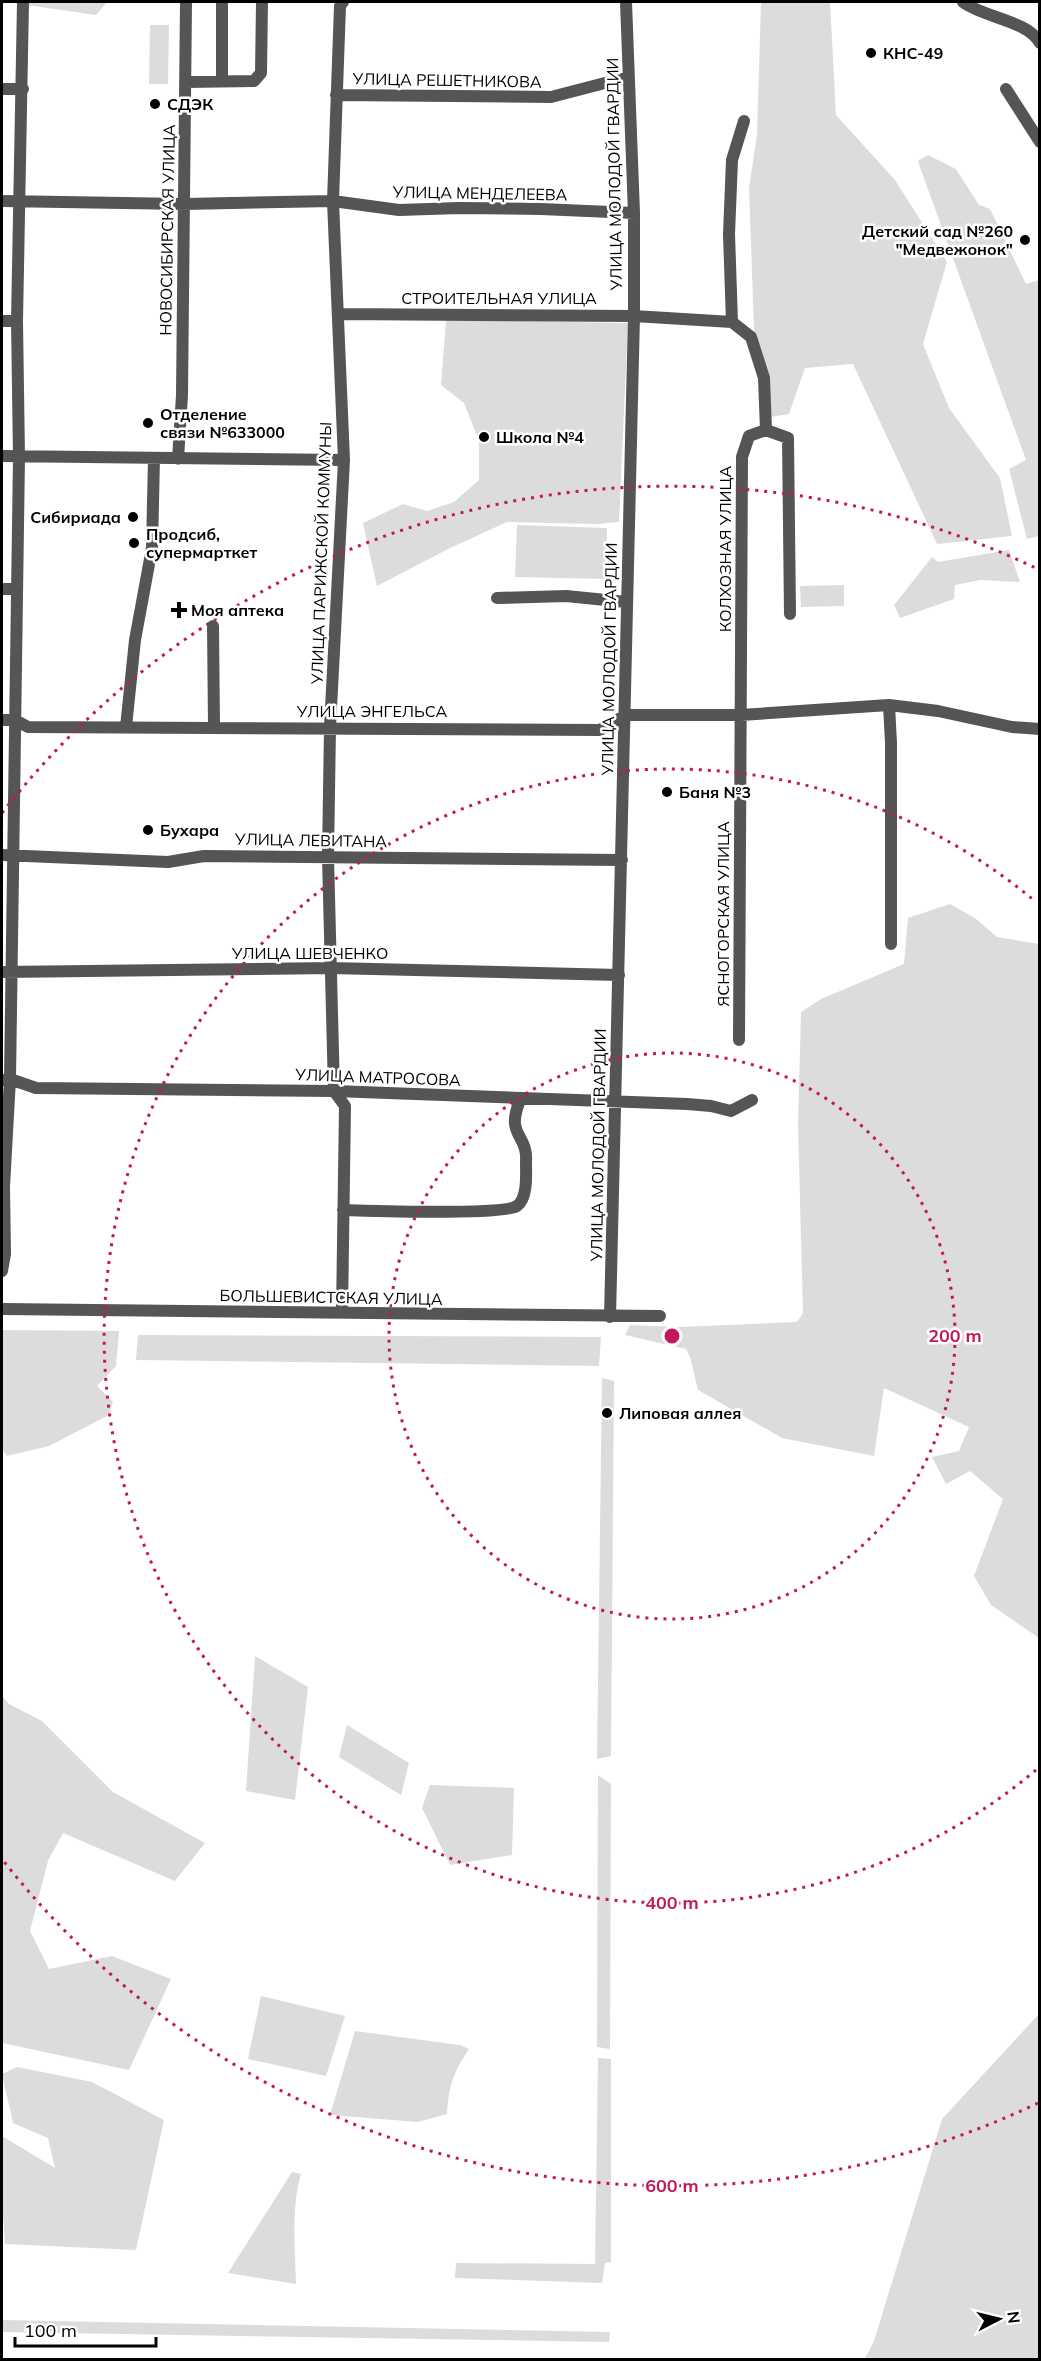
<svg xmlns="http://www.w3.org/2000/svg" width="1041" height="2361" viewBox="0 0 1041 2361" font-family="Mulish,sans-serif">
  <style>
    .green { fill: #dcdcdc }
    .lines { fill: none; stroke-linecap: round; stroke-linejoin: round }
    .minor { stroke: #555; stroke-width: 12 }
    .ring { fill: none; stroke: #c2185b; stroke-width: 3; stroke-dasharray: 3 6 }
    .poi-dot { fill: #000; stroke: #fff; stroke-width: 2 }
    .labels { text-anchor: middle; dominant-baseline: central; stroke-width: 5; stroke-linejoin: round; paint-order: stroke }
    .poi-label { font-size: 16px; font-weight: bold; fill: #000; stroke: #fff; text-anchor: start }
    .street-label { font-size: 16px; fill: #000; stroke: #fff }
    .centre { fill: #c2185b; stroke: #fff; stroke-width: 3 }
    .ring-label { font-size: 18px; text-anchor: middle; font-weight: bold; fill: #c2185b; stroke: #fff; stroke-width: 5; stroke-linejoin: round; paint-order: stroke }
  </style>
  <rect width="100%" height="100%" fill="#fff"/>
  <path class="green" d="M6,2H107L96,15Z
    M761,2H830L836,115L895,180L947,262L923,344L949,408L1000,478L1012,536L937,544L853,364L805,368L789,414L764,418L754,329L749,188L757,135Z
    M150,25H169L168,84H149Z
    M928,155L956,169L979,205L990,209L1026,284L1039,280V536L1027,539L1009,469L1026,460L921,170L918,161Z
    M446,320L628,323L619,522L597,524L507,522L448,549L377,586L363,523L403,504L427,511L454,502L479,480V441L464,403L441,385Z
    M517,525L607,528L606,579L515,577Z
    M1009,550L1020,582L980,580L955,585L954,599L900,618L894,605L932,557L938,562Z
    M844,585V606L801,607L800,586Z
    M950,904L975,918L997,937L1039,944V1638L991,1605L974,1576L1003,1499L970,1471L946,1484L932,1457L959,1451L969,1427L884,1388L874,1456L782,1438L698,1390L690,1357L686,1349L625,1335L630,1325L679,1327L797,1322L803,1313L798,1125L801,1012L821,999L904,964L908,918Z
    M2,1330L119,1331L116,1366L97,1386L113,1402L109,1415L49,1446L7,1456L2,1449Z
    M138,1335L601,1337L599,1366L136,1360Z
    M602,1378L614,1381L611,1756L597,1759Z
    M255,1656L308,1687L295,1800L246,1791Z
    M2,1696L9,1704L42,1721L113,1792L205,1843L175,1881L63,1833L48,1861L30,1931L49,1969L112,1956L171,1979L129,2070L2,2043Z
    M347,1725L409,1763L401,1795L339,1757Z
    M598,1775L611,1784L610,2049L597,2047Z
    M430,1785L514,1788L512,1855L450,1865L422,1808Z
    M261,1996L345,2016L326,2076L248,2059Z
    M1039,2014V2359H865L874,2341L942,2119Z
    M355,2031L460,2045L469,2049C453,2073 449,2085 447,2114L418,2122L330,2115Z
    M598,2058L611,2059V2262L605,2263L602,2283L455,2278L456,2263L595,2264Z
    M17,2067L92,2082L164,2120L136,2250L5,2244L2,2200V2136L55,2168L48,2138L13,2123L2,2074Z
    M292,2172L301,2174C291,2207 295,2250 296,2284L228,2273Z
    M2,2320L610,2332L609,2342L2,2332Z"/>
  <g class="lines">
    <path class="minor" d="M963,2C984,18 1027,20 1040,43
      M222,81V2
      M185,82L254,81L261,73L262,2
      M2,89H23
      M1006,89L1040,142
      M336,95L551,97L628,77
      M2,201L184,204L333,201L399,210L459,208L541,209L634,213
      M338,314L634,316L732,322
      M2,321H17
      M766,430L788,438L790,614
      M2,456L344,460
      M178,459L182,395L186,2
      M2,589H17
      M497,598L566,596L626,602
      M213,626L214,727
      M889,705L891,743V944
      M2,720H15L28,727L600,730L626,715H741L889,705L938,711L1012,727L1040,729
      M126,727L135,640L152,548L154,458
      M2,855L168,862L204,856L622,860
      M3,972L331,968L619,975
      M739,1040L742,457L749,436L766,430L764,378L751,337L732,322L729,234L732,160L744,121
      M3,1080L10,1079L36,1088L334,1091L687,1104L711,1106L731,1111L752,1100
      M343,1210C368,1211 504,1215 517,1206C528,1198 526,1174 526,1162C528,1132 504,1137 521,1098
      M2,1271L5,1254L4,1187L10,1079L19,457L17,321L23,2
      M2,1309L660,1316
      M342,1313L345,1106L334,1091L328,857L330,727L344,460L333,201L340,6L343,2
      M610,1317L634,316V213L626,2"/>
  </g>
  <g class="ring">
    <circle cx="672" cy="1336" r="283"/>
    <path d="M1036 1770A567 567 0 1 1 1036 902"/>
    <path d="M1038 2103A850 850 0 0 1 2 1859M2 813A850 850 0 0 1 1038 569"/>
  </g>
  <g class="poi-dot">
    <circle cx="871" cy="53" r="6"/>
    <circle cx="155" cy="104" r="6"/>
    <circle cx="1025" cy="240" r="6"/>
    <circle cx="148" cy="423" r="6"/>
    <circle cx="484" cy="437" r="6"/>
    <circle cx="133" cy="517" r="6"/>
    <circle cx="134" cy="543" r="6"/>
    <path d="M176 601h6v6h6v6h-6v6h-6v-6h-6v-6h6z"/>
    <circle cx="667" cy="792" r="6"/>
    <circle cx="148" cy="830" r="6"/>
    <circle cx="607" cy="1413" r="6"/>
  </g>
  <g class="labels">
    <g class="poi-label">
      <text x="883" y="53">КНС-49</text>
      <text x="167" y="104">СДЭК</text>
      <text x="1013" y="231" text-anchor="end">Детский сад №260<tspan x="1013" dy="18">"Медвежонок"</tspan></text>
      <text x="160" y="414">Отделение<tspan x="160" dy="18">связи №633000</tspan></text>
      <text x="496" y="437">Школа №4</text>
      <text x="121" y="517" text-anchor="end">Сибириада</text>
      <text x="146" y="534">Продсиб,<tspan x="146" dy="18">супермарткет</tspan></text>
      <text x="191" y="610">Моя аптека</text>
      <text x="679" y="792">Баня №3</text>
      <text x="160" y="830">Бухара</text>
      <text x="619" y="1413">Липовая аллея</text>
    </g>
    <g class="street-label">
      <text transform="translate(447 80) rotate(1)">УЛИЦА РЕШЕТНИКОВА</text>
      <text transform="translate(614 174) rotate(-91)">УЛИЦА МОЛОДОЙ ГВАРДИИ</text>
      <text transform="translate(480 193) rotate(1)">УЛИЦА МЕНДЕЛЕЕВА</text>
      <text transform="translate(167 230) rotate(-89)">НОВОСИБИРСКАЯ УЛИЦА</text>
      <text x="499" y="298">СТРОИТЕЛЬНАЯ УЛИЦА</text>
      <text transform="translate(725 549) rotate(-90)">КОЛХОЗНАЯ УЛИЦА</text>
      <text transform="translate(321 553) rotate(-88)">УЛИЦА ПАРИЖСКОЙ КОММУНЫ</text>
      <text transform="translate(609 659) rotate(-89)">УЛИЦА МОЛОДОЙ ГВАРДИИ</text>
      <text x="372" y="711">УЛИЦА ЭНГЕЛЬСА</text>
      <text transform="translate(311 840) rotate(1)">УЛИЦА ЛЕВИТАНА</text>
      <text transform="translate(723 914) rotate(-90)">ЯСНОГОРСКАЯ УЛИЦА</text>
      <text x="310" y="953">УЛИЦА ШЕВЧЕНКО</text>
      <text transform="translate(378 1077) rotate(2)">УЛИЦА МАТРОСОВА</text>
      <text transform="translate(598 1145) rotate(-89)">УЛИЦА МОЛОДОЙ ГВАРДИИ</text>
      <text transform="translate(331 1297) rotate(1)">БОЛЬШЕВИСТСКАЯ УЛИЦА</text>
    </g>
  </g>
  <circle cx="672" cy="1336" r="9" class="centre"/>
  <g class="ring-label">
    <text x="955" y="1342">200 m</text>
    <text x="672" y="1909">400 m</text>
    <text x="672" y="2192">600 m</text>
  </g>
  <rect width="1041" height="2361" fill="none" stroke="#000000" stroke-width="6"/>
  <g transform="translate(999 2319) rotate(83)" stroke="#ffffff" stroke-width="4.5" paint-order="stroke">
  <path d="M0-4.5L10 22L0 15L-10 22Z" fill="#000000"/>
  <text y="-9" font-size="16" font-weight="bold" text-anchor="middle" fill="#000000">N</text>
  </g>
  <path d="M15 2337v9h141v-9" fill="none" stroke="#000000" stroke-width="3"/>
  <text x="24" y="2337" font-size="18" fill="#000000" stroke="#ffffff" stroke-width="4.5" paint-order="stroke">100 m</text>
</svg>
